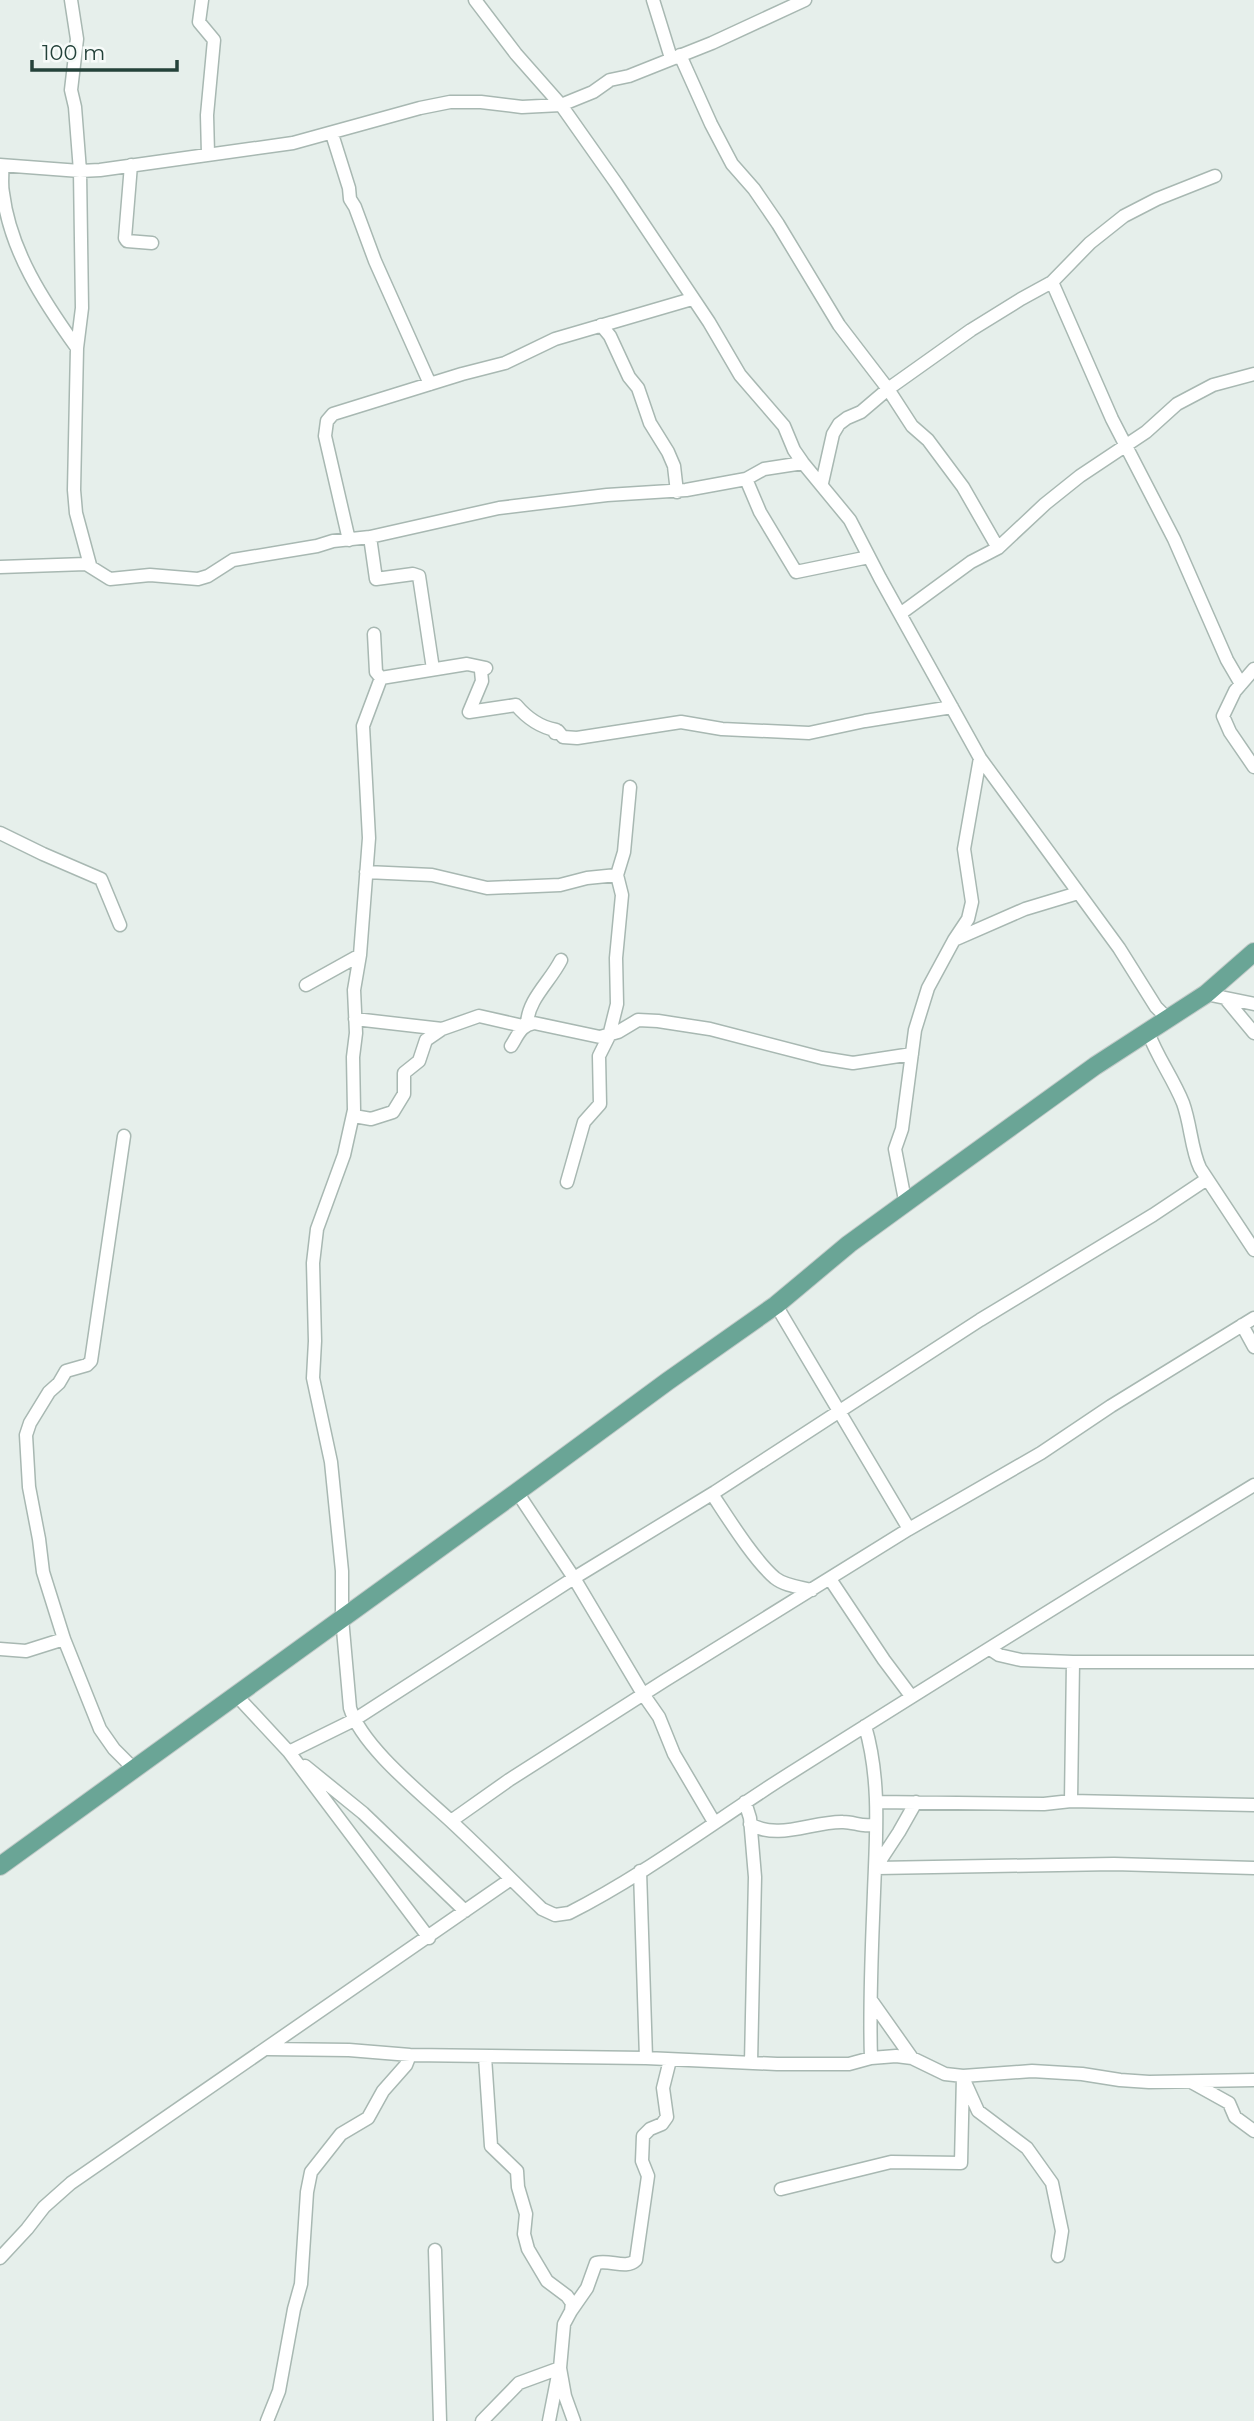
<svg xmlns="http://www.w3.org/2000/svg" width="1254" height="2421" viewBox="0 0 1254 2421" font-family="Montserrat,sans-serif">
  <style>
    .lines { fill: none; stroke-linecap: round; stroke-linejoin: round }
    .minor-casing { stroke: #a8b8b2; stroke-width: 15 }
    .primary-casing { stroke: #c2cac8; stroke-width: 20 }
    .minor { stroke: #fff; stroke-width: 12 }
    .primary { stroke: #6aa596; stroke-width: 18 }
  </style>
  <rect width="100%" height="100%" fill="#e6efeb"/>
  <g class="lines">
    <g class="minor-casing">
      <path id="minor" d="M71,0L77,39L71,90L75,107L80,171L82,308L77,348L74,490L76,513L90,565
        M202,0L199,22L214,40L207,115L208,154
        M475,0L516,54L561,105L616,183L709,322L740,375L784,426L794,450L803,463L850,520L880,578L980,758L1119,948L1156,1007L1168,1019
        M653,0L671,58
        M680,55L711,124L732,164L754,189L778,224L839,325L888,389L912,426L928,440L963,487L998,548
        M332,134L349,188L350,199L355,207L375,261L430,384
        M0,165L80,171L100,170L293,143L420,108L450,102H481L522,107L561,105L593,92L610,80L629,76L712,43L805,0
        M131,165L125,238L127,241L152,243
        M2,166C3,175 1,184 3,193C10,251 44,302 77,348
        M1052,282L1112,419L1174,539L1227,660L1241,684
        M601,325L610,336L629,377L638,388L650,423L668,452L674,466L677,492
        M746,479L760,512L796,572L869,557
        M822,483L833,434L839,424L847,418L861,412L888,389L971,330L1021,299L1052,282L1090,243L1124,216L1157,199L1215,176
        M370,537L376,579L413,574L419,576L433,669
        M349,540L325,436L327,421L333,414L462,374L505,363L555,339L692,299
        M0,567L86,564L110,579L150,575L198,579L208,576L233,560L317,546L333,541L370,537L499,508L607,495L686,490L746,479L764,469L803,463
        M900,614L971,562L998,548L1045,504L1080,476L1146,432L1177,404L1213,385L1254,374
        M374,634L376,672L381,678L363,726L369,838L360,955L354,990L356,1033L353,1057L354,1110L344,1155L317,1229L313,1263L315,1341L313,1378L331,1462L342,1571V1618L350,1708C362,1747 423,1795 453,1823C483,1851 512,1880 542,1909L555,1915L569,1913C646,1874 716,1820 789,1774C943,1677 1098,1580 1254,1485
        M1254,669L1235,691L1223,716L1230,732L1254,767
        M381,678L467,664L486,668L481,671L482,681L469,712L516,705C527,718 539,727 556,730L555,733L558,731L563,737L577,738L681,722L722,729L809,733L865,721L952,707
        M0,833L43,854L101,879L120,925
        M366,872L432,875L487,888L560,885L587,878L617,875L624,852L630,787
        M954,940L1025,909L1078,893
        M306,985L360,955
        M1206,994L1254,1004
        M1225,998L1254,1033
        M355,1019L442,1029L479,1016L523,1026
        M527,1024C528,999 550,982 561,960
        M1148,1032C1157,1057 1173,1078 1183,1103C1191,1125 1191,1149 1200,1168L1254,1250
        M511,1046C518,1035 521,1025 534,1023L600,1037L618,1032L638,1020L658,1021L710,1029L822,1058L853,1063L912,1054
        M354,1116L371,1119L393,1112L404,1094V1073L419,1061L426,1040L442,1029
        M124,1136L91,1361L87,1365L66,1371L59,1383L49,1392L30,1423L26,1435L29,1487L39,1539L43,1572L64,1639L100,1729L114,1749L133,1768
        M567,1182L584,1122L600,1104L599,1056L609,1036L617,1004L616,958L622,895L617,875
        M908,1202L904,1195L895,1149L902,1129L915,1030L928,988L954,940L968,919L972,902L964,849L980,758
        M776,1305L909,1529
        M1242,1325L1254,1347
        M517,1492L574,1578L643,1694L659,1717L674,1754L714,1822
        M712,1494C728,1518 754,1560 775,1578C785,1586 800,1587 812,1590
        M830,1579L884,1660L911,1696
        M0,1649L26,1651L64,1639
        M990,1649L999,1655L1021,1660L1073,1662H1254
        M236,1695L289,1752L429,1938
        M865,1726C881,1780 876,1837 874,1892C872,1947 869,2002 871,2058
        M289,1752L354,1720L574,1578L715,1492L980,1320L1153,1215L1207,1179
        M305,1766L363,1813L465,1911
        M1071,1801L1073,1662
        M745,1802L750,1818L755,1877L751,2063
        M876,1802L1044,1804L1071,1801L1254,1805
        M451,1821L509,1780L664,1681L909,1529L1041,1453L1111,1406L1254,1318
        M750,1824C778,1841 813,1821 843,1822C855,1822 864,1828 876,1824
        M878,1864L899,1832L916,1802
        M877,1868L1114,1864L1254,1868
        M640,1871L646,2058
        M871,2000L912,2058
        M268,2049L349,2050L410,2055L646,2058L777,2064H849L871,2058L896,2056L912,2058L945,2074L963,2076L1032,2071L1082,2074L1120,2080L1149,2082L1254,2080
        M485,2057L491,2146L517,2171L518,2187L526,2214L524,2234L528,2249L547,2281L567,2296L572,2303L571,2311L564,2324L560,2368L565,2396L574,2421
        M964,2080L978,2111L1027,2148L1052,2183L1062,2231L1058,2256
        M1193,2083L1229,2103L1235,2117L1254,2131
        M781,2189L891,2162L961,2163L963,2076
        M435,2250L440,2421
        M0,2258L27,2229L44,2207L71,2183L511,1879
        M571,2311L587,2288L596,2263C610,2259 626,2270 636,2260L648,2176L642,2161L643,2136L650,2129L662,2124L667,2117L663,2088L670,2060
        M267,2421L279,2391L294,2309L301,2284L307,2192L311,2172L341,2134L368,2118L383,2091L406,2065L410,2055
        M482,2421L519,2383L560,2368
        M549,2421L558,2375"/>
    </g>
    <g class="primary-casing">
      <path id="primary" d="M0,1866L517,1492L668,1381L776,1305L849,1244L926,1188L1095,1066L1206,994L1254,952"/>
    </g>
    <use href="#minor" class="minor"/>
    <use href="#primary" class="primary"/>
  </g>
  <path d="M32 60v10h145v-10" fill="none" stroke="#24423a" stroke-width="3.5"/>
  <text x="42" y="60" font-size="21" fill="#24423a" stroke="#f7fbf9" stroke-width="5" paint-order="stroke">100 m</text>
</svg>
